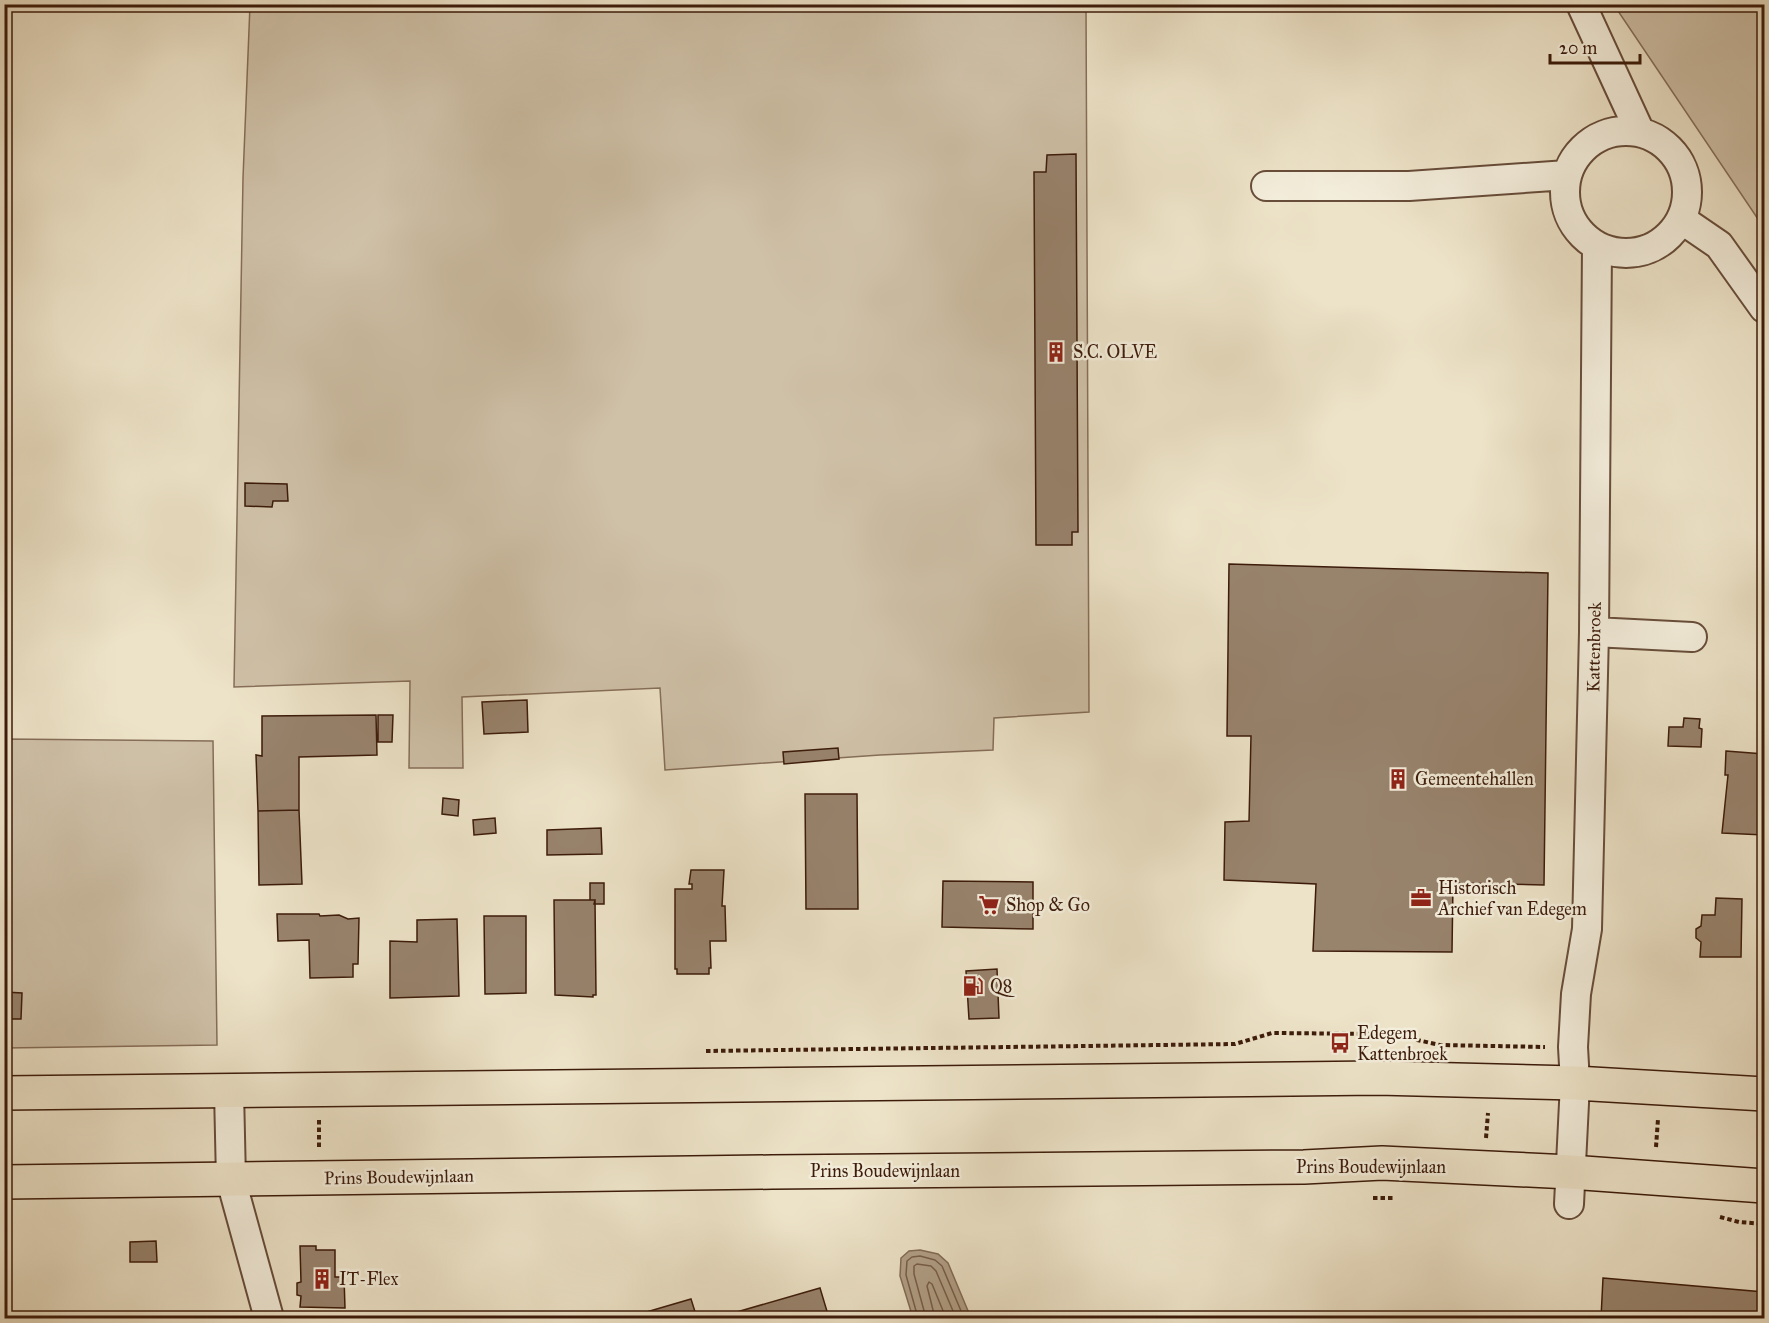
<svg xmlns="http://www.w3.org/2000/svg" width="1769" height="1323" viewBox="0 0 1769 1323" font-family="'IM FELL Great Primer',serif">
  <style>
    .green { fill: #cfc1a8; stroke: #866e59; stroke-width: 1.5 }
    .water { fill: #b19f87; stroke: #826a55; stroke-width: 1.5 }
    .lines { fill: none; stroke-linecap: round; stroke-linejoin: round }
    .shore { stroke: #765d48; stroke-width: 1.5 }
    .building { fill: #98836d; stroke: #3c1b0a; stroke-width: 1.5 }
    .minor-casing { stroke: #684d3a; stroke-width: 32 }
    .major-casing { stroke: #3c1b0a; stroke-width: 36 }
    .path { stroke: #3c1b0a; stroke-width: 4; stroke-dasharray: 4.5 3; stroke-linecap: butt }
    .minor { stroke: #f3eddb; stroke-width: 28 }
    .major { stroke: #ede3c8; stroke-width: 33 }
    .labels { text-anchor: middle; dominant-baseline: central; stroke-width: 5; stroke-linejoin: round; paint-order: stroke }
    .poi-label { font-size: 18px; fill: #3c1b0a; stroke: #f3eddb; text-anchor: start }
    .street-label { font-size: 18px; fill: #3c1b0a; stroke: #f3eddb }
  </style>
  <rect width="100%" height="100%" fill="#ede3c8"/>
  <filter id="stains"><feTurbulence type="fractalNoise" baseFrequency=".00333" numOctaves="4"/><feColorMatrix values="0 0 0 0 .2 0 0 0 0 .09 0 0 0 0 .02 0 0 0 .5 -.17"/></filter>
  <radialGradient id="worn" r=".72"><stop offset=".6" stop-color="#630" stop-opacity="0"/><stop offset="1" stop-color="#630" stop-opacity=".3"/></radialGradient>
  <path class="green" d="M250,5H1086L1089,712L994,718L993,750L880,755L665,770L660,688L462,697L463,768H409L410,681L234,687L243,178Z
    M1614,5H1764V228Z
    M4,739L213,741L217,1045L5,1048Z"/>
  <path class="water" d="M920,1250L938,1254L948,1263L971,1318H913L900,1276L901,1258L909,1251Z"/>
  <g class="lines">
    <path class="shore" d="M918,1318L906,1275L907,1261L912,1257L920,1256L935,1260L942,1266L964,1318
      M926,1318L914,1274V1266L917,1264L931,1266L936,1271L956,1318
      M935,1318L927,1286L929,1282L932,1284L946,1318"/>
  </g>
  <path class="building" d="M1076,154L1078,532H1072V545H1036L1034,172H1046L1047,155Z
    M245,483L287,484L288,501H273L272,507L245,506Z
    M1229,564L1548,573L1544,885L1453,883L1452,952L1313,951L1316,884L1224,880L1225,822L1249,821L1251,736H1227Z
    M527,700L528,732L484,734L482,702Z
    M376,715L377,755L299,757V810L258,811L256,755L262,756V716Z
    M378,715H393L392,742H378Z
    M1684,718L1700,719L1699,728L1702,729L1701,747L1668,746L1669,727H1683Z
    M838,748L839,759L784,764L783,752Z
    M1726,751L1764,754V835L1722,833L1728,775H1725Z
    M805,794H857L858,909H806Z
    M443,798L459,800L458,816L442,814Z
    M299,810L302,884L259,885L258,811Z
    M495,818L496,833L474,835L473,820Z
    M601,828L602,854L547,855V830Z
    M691,870H724L722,906H725L726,941H710L711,968H709V974H677V969H675V889H692V884H689Z
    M943,881L1033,882V929L942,927Z
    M590,883H604V904H594L595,900H590Z
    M1716,898L1742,899L1741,957H1700L1701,942L1696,938V929L1701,926L1702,915H1715Z
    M554,900H595L596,995H593V997L555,995Z
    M277,914H319L320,916L339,915L348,919L359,918L358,964H353V977L310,978L309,940L278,941Z
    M484,916H526V993L485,994Z
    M457,919L459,996L390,998V941L417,942V920Z
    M997,969L999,1018L969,1019L966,971Z
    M4,992L22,993L21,1019H4Z
    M156,1241L157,1262H130V1242Z
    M300,1246H316V1250H335V1277H344L345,1308L300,1307L301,1296L297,1295V1283L301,1282Z
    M1603,1278L1764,1292V1318H1601Z
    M820,1288L829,1318H716Z
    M691,1299L697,1318H645L643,1313Z
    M1384,1312L1385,1318H1362Z"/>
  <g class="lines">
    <g class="minor-casing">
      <path id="minor" d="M1581,4L1640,132
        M1565 192a61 61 0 1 1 122 0a61 61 0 1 1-122 0Z
        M1266,186H1409L1567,175
        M1681,219L1719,245L1764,308
        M1594,632L1692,637
        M229,1091L231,1180L269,1318
        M1569,1204L1575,1083L1573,1047L1576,994L1587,929L1594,632L1597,246"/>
    </g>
    <g class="major-casing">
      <path id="major" d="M4,1093L1378,1078L1575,1083L1764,1094
        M4,1182L772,1172L1304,1167L1382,1163L1570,1172L1764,1186"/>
    </g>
    <path class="path" d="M706,1051L1235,1044L1272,1033L1390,1034L1440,1045L1545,1047
      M319,1120V1148
      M1486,1138L1488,1113
      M1656,1147L1658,1119
      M1373,1198H1393
      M1720,1217L1739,1222L1764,1224"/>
    <use href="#minor" class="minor"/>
    <use href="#major" class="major"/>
  </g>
  <defs>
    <g id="building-bare" transform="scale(1.62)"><path d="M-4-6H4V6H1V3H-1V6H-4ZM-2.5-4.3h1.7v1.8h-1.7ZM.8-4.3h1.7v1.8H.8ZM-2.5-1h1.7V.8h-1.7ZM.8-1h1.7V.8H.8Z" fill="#8f2418" stroke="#f3eddb" stroke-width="2.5" paint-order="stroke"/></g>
    <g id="office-bare" transform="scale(1.62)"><path d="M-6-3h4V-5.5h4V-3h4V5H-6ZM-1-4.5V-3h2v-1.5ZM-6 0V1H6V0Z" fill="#8f2418" stroke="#f3eddb" stroke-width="2.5" paint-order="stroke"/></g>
    <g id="supermarket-bare" transform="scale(1.62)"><path d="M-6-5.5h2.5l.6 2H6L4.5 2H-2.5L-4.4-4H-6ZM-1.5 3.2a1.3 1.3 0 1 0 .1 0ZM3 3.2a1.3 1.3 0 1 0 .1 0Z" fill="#8f2418" stroke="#f3eddb" stroke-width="2.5" paint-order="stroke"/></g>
    <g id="fuel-bare" transform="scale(1.62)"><path d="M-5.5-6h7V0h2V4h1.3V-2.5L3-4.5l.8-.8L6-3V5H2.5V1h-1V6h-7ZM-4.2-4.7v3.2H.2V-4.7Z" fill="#8f2418" stroke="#f3eddb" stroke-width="2.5" paint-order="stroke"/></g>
    <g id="bus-bare" transform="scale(1.62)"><path d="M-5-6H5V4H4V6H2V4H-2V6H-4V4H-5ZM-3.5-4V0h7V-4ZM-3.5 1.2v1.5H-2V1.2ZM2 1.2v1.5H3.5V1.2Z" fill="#8f2418" stroke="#f3eddb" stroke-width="2.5" paint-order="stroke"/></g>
  </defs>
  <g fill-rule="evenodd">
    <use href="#building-bare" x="1056" y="352"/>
    <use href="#building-bare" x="1398" y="779"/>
    <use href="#office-bare" x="1421" y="898"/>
    <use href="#supermarket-bare" x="989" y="905"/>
    <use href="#fuel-bare" x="973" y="986"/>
    <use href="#bus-bare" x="1340" y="1043"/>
    <use href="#building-bare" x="322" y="1279"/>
  </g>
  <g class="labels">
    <g class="poi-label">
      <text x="1073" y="352">S.C. OLVE</text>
      <text x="1415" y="779">Gemeentehallen</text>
      <text x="1438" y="888">Historisch<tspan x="1438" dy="21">Archief van Edegem</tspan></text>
      <text x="1006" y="905">Shop &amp; Go</text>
      <text x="990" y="986">Q8</text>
      <text x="1357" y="1033">Edegem<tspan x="1357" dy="21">Kattenbroek</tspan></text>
      <text x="339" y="1279">IT-Flex</text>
    </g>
    <g class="street-label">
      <text transform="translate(1594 647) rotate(-89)">Kattenbroek</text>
      <text x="1371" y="1167">Prins Boudewijnlaan</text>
      <text x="885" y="1171">Prins Boudewijnlaan</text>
      <text transform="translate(399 1177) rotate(-1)">Prins Boudewijnlaan</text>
    </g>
  </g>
  <rect width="1769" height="1323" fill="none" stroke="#ede3c8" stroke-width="24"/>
  <rect x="6" y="6" width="1757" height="1311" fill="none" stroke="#3c1b0a" stroke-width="3"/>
  <rect x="12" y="12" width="1745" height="1299" fill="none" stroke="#3c1b0a" stroke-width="1.5"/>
  <path d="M1550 54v9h90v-9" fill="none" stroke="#3c1b0a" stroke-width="3"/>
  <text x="1559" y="54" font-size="18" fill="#3c1b0a" stroke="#f3eddb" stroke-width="4.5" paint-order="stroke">20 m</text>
  <rect width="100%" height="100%" filter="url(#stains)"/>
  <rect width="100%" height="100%" fill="url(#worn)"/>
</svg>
